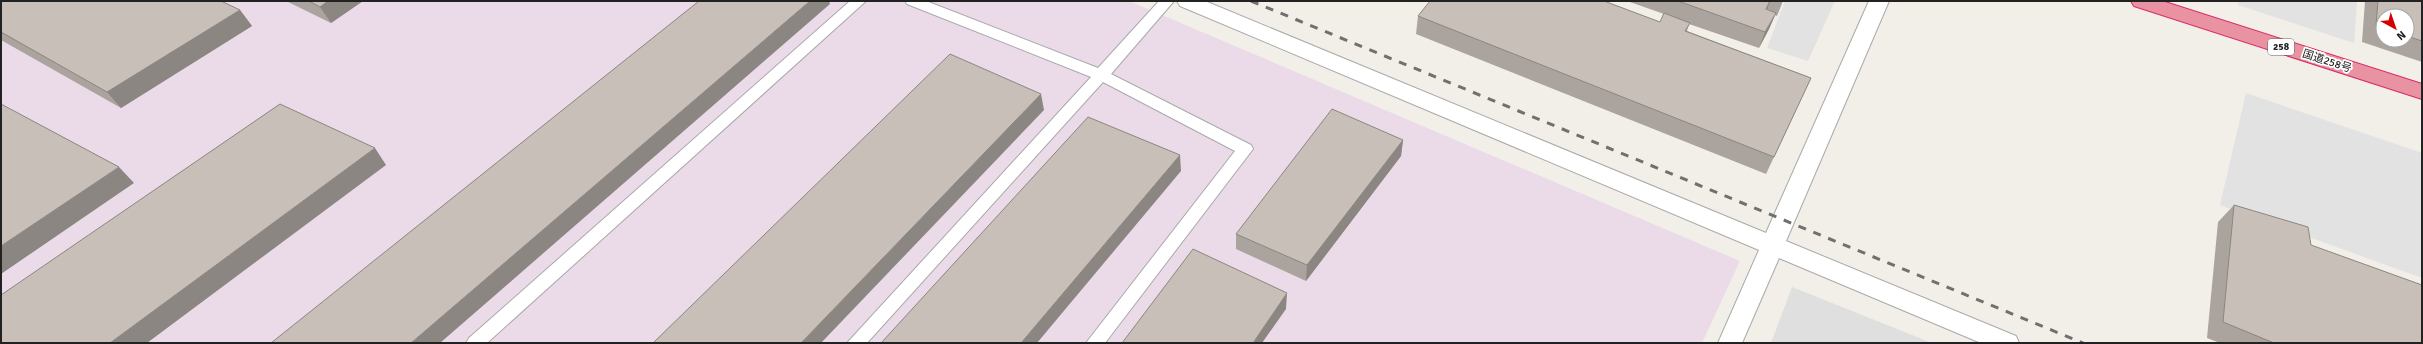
<svg xmlns="http://www.w3.org/2000/svg" width="2423" height="344" viewBox="0 0 2423 344" font-family="Signika,'Noto Sans JP',sans-serif">
  <style>
    .residential { fill: #e0dfdf }
    .industrial { fill: #ebdbe8 }
    .parking { fill: #e2e2e2 }
    .lines { fill: none; stroke-linecap: round; stroke-linejoin: round }
    .lane-casing { stroke: #a9a9a9; stroke-width: 2 }
    .street-casing { stroke: #a9a9a9; stroke-width: 2 }
    .highway-casing { stroke: #dc2a67; stroke-width: 2 }
    .lane { fill: #fff; fill-rule: evenodd }
    .street { fill: #fff; fill-rule: evenodd }
    .highway { fill: #e892a2; fill-rule: evenodd }
    .rail { stroke: #707070; stroke-width: 3; stroke-dasharray: 8 8; stroke-linecap: butt }
    .wall { fill: #aba49e; fill-rule: evenodd }
    .shaded-wall { fill: #8b8681 }
    .building { fill: #c7bfb8; stroke: #8b8681 }
    .labels { text-anchor: middle; dominant-baseline: central; stroke-width: 3.5; stroke-linejoin: round; paint-order: stroke }
    .shield { fill: #fff; stroke: #646464; stroke-width: 1 }
    .shield-label { font-size: 10px; font-weight: bold; fill: #222 }
    .street-label { font-size: 11px; fill: #222; stroke: #fff }
  </style>
  <rect width="100%" height="100%" fill="#f2efe9"/>
  <path class="residential" d="M1792,287L1932,343H1771Z"/>
  <path class="industrial" d="M1,1H1129L1740,261L1702,343H1Z"/>
  <path class="parking" d="M1785,1H1835L1808,61L1767,48Z
    M2238,1H2357L2354,43L2238,5Z
    M2246,93L2422,153V278L2220,205Z"/>
  <g class="lines">
    <g class="lane-casing">
      <path id="lane" d="M850,1H866L487,343H466L469,338Z
        M905,1H926L1098,68L1159,1H1174L1111,74L1251,145L1253,149L1105,343H1086L1235,151L1103,82L867,343H847L1091,77L907,4Z"/>
    </g>
    <g class="street-casing">
      <path id="street" d="M1177,1H1205L1766,233L1869,1H1889L1786,241L2016,336L2019,343H1981L1779,258L1742,343H1718L1759,250L1180,6Z"/>
    </g>
    <g class="highway-casing">
      <path id="highway" d="M2131,1H2162L2422,84V99L2134,6Z"/>
    </g>
    <use href="#lane" class="lane"/>
    <use href="#street" class="street"/>
    <use href="#highway" class="highway"/>
    <path class="rail" d="M1251,1L2083,343"/>
  </g>
  <path class="wall" d="M1,1L240,10L252,26L121,108L1,40Z
    M286,1H363L331,23Z
    M1627,1H1783L1777,16L1775,15L1769,29L1759,48L1689,24L1687,31L1811,78L1766,174L1416,34L1418,16L1660,22L1664,14Z
    M2365,1H2422V62L2362,42ZM2383,16H2407V40H2383Z
    M1403,140L1401,156L1306,281L1236,249V234Z
    M2234,205L2422,343H2220L2207,338L2218,222Z"/>
  <path class="shaded-wall" d="M328,1H363L331,23L320,7Z
    M810,1H829L830,4L440,343H411Z
    M1770,1L1766,12V9Z
    M240,10L252,26L121,108L107,92Z
    M1776,13L1769,29L1759,48L1765,32Z
    M1041,94L1044,110L821,343H801Z
    M1403,140L1401,156L1306,281L1307,265Z
    M375,148L386,165L147,343H110Z
    M1180,155L1181,171L1037,343H1021Z
    M119,167L134,183L1,274V246Z
    M1287,293L1286,309L1262,343H1253Z"/>
  <path class="building" d="M1,1H221L240,10L107,92L1,32Z
    M309,1H328L320,7Z
    M699,1H810L411,343H271Z
    M1430,1H1604L1660,22L1664,13L1690,23L1685,31L1811,78L1774,157L1418,16Z
    M1678,1H1770L1766,9L1776,13L1765,32Z
    M2378,1H2422V41L2407,36V16H2383V28L2376,25Z
    M950,54L1041,94L801,343H653Z
    M1,104L119,167L1,246Z
    M280,104L375,148L110,343H1V295Z
    M1332,109L1403,140L1307,265L1236,234Z
    M1088,117L1180,155L1021,343H881Z
    M2234,205L2308,227L2311,245L2422,285V343H2274L2223,322Z
    M1193,249L1287,293L1253,343H1122Z"/>
  <g class="labels">
    <rect class="shield" x="2268" y="39" width="26" height="16" rx="3"/>
    <g class="shield-label">
      <text x="2281" y="47">258</text>
    </g>
    <g class="street-label">
      <text transform="translate(2327 61) rotate(18)">国道258号</text>
    </g>
  </g>
  <rect width="2423" height="344" fill="none" stroke="#222222" stroke-width="4"/>
  <g transform="translate(2395 28) rotate(140)"><circle r="19" fill="#ffffff" stroke="#a7a7a7"/>
  <path d="M0-3L7 15L0 10L-7 15Z" fill="#d40000"/>
  <text y="-6" font-size="11" font-weight="bold" text-anchor="middle" fill="#222222">N</text>
  </g>
</svg>
